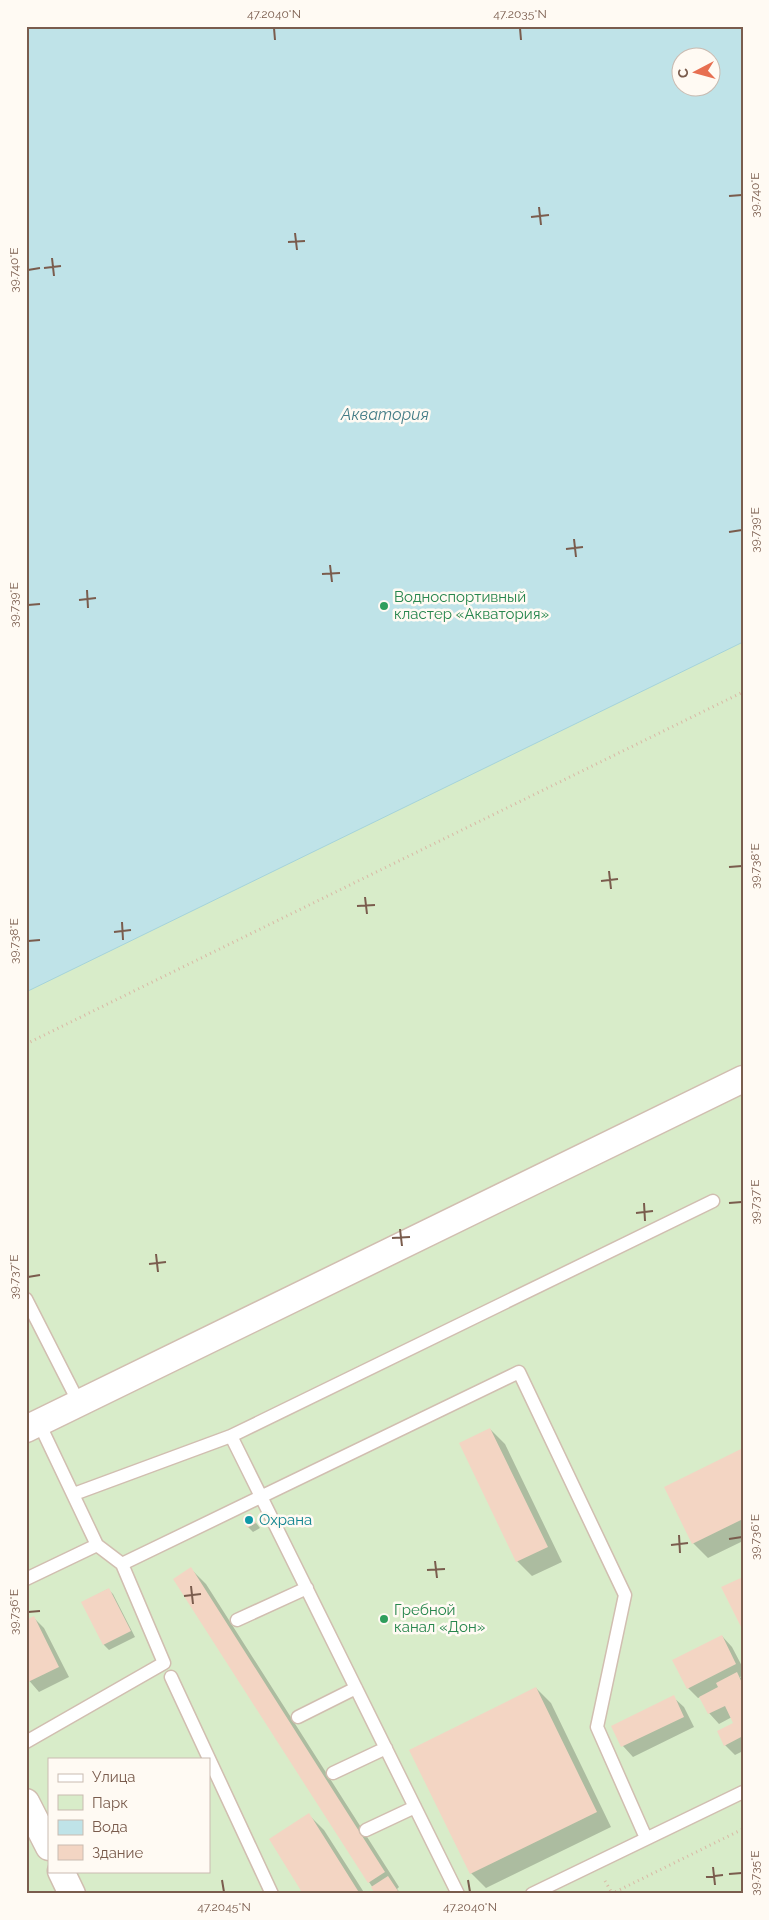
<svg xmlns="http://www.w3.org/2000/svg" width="769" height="1920" viewBox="0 0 769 1920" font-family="Raleway,sans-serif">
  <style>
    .green { fill: #d8ecc9; fill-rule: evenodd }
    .water { fill: #bfe3e8; stroke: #a5d3da; fill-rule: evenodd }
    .shadow { fill: #0003 }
    .building { fill: #f3d5c3 }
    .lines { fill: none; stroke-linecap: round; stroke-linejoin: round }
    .lane-casing { stroke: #d1beb0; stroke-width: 15 }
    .street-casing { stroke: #d1beb0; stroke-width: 29 }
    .path { stroke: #d9b8a5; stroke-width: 3; stroke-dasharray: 1 4; stroke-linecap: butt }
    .lane { stroke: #fff; stroke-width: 12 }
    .street { stroke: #fff; stroke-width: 26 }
    .ticks { fill: none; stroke: #7a5c4d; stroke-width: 2 }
    .leisure-dot { fill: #2e9e5b; stroke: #fffaf3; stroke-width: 2 }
    .culture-dot { fill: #0f9aa8; stroke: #fffaf3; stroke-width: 2 }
    .labels { text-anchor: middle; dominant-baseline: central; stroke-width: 5; stroke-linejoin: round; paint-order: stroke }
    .leisure-label { font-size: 15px; fill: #27864d; stroke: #fffaf3; text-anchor: start }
    .culture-label { font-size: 15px; fill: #0d838f; stroke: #fffaf3; text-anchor: start }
    .water-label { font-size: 16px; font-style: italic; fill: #437c86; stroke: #fffaf3 }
    .neatline { fill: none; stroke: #7a5c4d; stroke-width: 2 }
    .ticks-label { font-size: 12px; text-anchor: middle; fill: #7a5c4d }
  </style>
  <rect width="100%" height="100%" fill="#fdf6ec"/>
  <path class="green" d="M26,26H743V1894H26ZM682,58H712V88H682ZM49,1759H209V1871H49Z"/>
  <path class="water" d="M26,26H743V642L26,992ZM682,58H712V88H682Z"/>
  <path class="shadow" d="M490,1429L505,1444L562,1562L532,1576L517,1561Z
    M743,1450V1541L708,1558L693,1543Z
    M250,1515L260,1528L253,1532L248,1527Z
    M191,1569L206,1584L399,1887L397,1889L401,1894H377L369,1882Z
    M108,1589L113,1594L135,1637L109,1650L104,1645L83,1602Z
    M34,1618L44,1628L69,1677L39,1692L26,1677V1622Z
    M722,1636L732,1647L743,1668V1676L740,1677L743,1680V1751L735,1755L725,1745L735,1723L732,1717L719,1724L709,1713L701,1697L698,1698L688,1688Z
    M536,1688L551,1703L611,1827L486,1888L471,1873Z
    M673,1697L684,1707L694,1727L633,1757L623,1746L613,1726Z
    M309,1815L324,1830L365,1894H305Z"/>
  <path class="building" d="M490,1428L548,1547L516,1562L459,1443Z
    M743,1448V1519L692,1544L664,1487Z
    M251,1513L256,1523L247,1528L242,1518Z
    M191,1567L385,1872L368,1883L173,1579Z
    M743,1577V1631L721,1587Z
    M109,1588L131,1631L103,1645L81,1602Z
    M34,1616L59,1667L28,1682L26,1620Z
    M722,1635L736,1664L687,1689L672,1660Z
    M737,1672L743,1685V1736L724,1746L717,1731L733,1723L725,1706L708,1714L699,1697L718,1687L716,1683Z
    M536,1687L597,1812L470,1874L409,1750Z
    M674,1695L684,1717L621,1747L611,1726Z
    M309,1813L360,1894H303L269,1839Z
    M388,1876L400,1894H375L371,1887Z"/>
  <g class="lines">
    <g class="lane-casing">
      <path id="lane" d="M26,1299L79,1403
        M39,1423L97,1545
        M231,1436L458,1894
        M74,1494L231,1436L713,1201
        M122,1564L519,1372L625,1595L597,1727L646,1838
        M26,1579L97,1545L122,1564L164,1663L26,1742
        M237,1620L307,1588
        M171,1677L272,1894
        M298,1717L356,1688
        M333,1773L386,1748
        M366,1830L415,1807
        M532,1894L743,1792"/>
    </g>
    <g class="street-casing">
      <path id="street" d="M26,1429L743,1079
        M26,1802L49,1847
        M61,1871L72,1894"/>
    </g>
    <path class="path" d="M26,1044L743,692
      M605,1881L612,1893
      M611,1894L743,1829"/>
    <use href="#lane" class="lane"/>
    <use href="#street" class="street"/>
  </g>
  <path class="ticks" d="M274,28L275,40M520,28L521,40M729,196L742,195M539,207L541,225M531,217L549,215M295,233L297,250M288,242L305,241M52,258L54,276M44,268L61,266M28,270L40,268M729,532L742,530M574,539L576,557M566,549L583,547M330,565L332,582M322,574L340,573M87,590L88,608M79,600L96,598M28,605L40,604M729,867L742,866M609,871L611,889M601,881L618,879M365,897L367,914M357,906L375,905M122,922L123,940M114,932L131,930M28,941L40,940M644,1203L645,1221M729,1203L742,1202M636,1213L653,1211M400,1229L402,1246M392,1238L410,1237M156,1254L158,1272M149,1264L166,1262M28,1277L40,1275M679,1535L680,1553M729,1539L742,1537M671,1545L688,1543M435,1561L437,1578M427,1570L445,1569M191,1586L193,1604M184,1596L201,1594M28,1612L40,1611M713,1867L715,1885M729,1874L742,1873M706,1877L723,1875M222,1880L224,1892M468,1880L470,1892"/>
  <g class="leisure-dot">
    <circle cx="384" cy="606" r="5"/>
    <circle cx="384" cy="1619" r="5"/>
  </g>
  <circle class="culture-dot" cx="249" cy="1520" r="5"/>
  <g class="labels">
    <g class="leisure-label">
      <text x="394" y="597">Водноспортивный<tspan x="394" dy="17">кластер «Акватория»</tspan></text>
      <text x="394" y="1610">Гребной<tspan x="394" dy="17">канал «Дон»</tspan></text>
    </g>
    <g class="culture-label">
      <text x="259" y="1520">Охрана</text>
    </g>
    <g class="water-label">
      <text x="385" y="414">Акватория</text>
    </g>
  </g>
  <rect width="769" height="1920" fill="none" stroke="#fffaf3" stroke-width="55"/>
  <rect x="48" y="1758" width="162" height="115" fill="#fffaf3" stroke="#cabbb1"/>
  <rect x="58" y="1774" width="25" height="8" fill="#ffffff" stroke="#cabbb1"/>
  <text x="92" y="1782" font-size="15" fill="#7a5c4d">Улица</text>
  <rect x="58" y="1795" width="25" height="15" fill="#d8ecc9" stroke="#cabbb1"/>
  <text x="92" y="1808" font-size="15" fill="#7a5c4d">Парк</text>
  <rect x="58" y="1820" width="25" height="15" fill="#bfe3e8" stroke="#cabbb1"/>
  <text x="92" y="1832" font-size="15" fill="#7a5c4d">Вода</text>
  <rect x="58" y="1845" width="25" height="15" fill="#f3d5c3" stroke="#cabbb1"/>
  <text x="92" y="1858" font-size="15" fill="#7a5c4d">Здание</text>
  <g transform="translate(696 72) rotate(264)"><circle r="24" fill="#fffaf3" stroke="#cabbb1"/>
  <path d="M0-4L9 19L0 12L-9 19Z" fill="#e76f51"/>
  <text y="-8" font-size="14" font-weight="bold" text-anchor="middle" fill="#7a5c4d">С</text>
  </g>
  <rect x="28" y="28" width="714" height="1864" class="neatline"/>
  <g class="ticks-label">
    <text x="274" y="18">47.2040°N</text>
    <text x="520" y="18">47.2035°N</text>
    <text transform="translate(755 195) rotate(-90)" y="4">39.740°E</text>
    <text transform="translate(14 270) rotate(-90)" y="4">39.740°E</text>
    <text transform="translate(755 530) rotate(-90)" y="4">39.739°E</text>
    <text transform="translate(14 605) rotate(-90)" y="4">39.739°E</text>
    <text transform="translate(755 866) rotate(-90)" y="4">39.738°E</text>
    <text transform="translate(14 941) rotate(-90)" y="4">39.738°E</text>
    <text transform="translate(755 1202) rotate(-90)" y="4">39.737°E</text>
    <text transform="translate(14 1277) rotate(-90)" y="4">39.737°E</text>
    <text transform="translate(755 1537) rotate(-90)" y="4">39.736°E</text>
    <text transform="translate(14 1612) rotate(-90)" y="4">39.736°E</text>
    <text transform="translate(755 1873) rotate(-90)" y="4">39.735°E</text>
    <text x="224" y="1911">47.2045°N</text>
    <text x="470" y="1911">47.2040°N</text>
  </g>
</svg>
